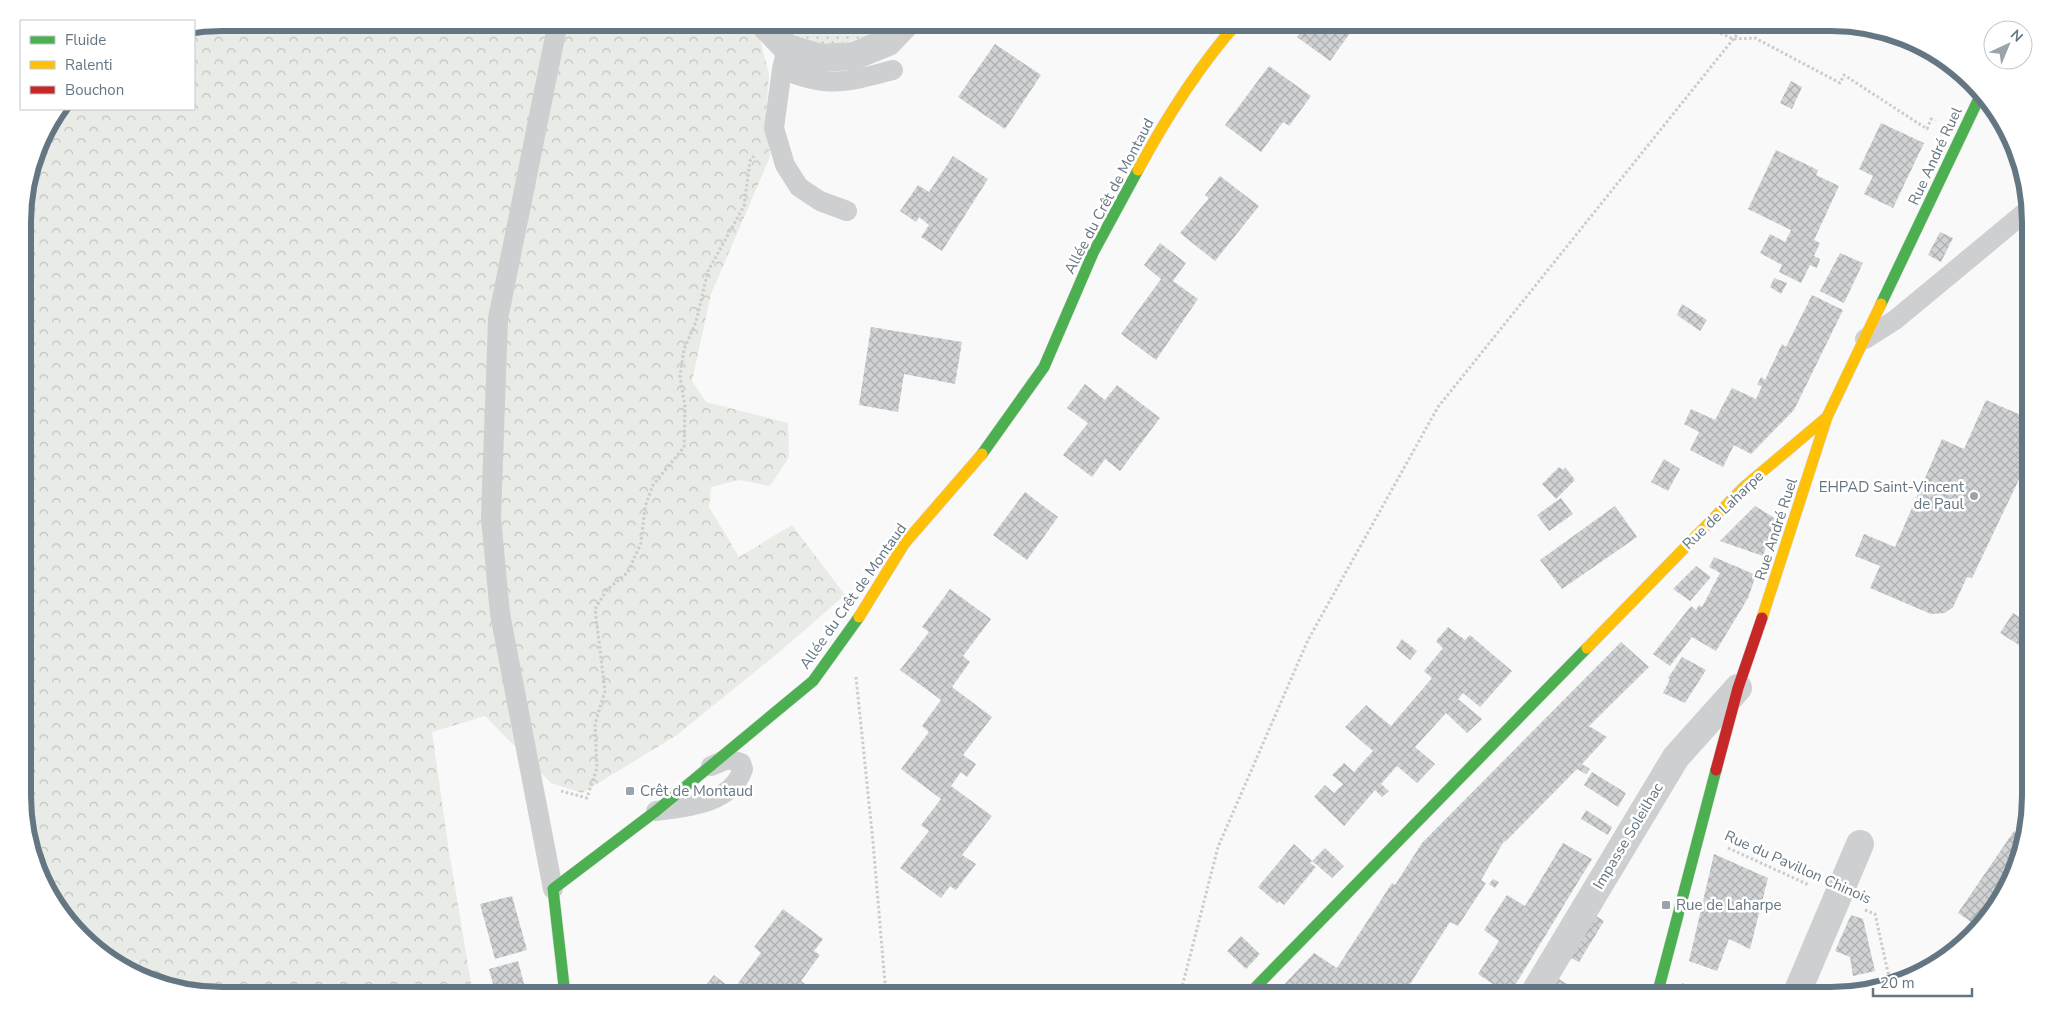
<svg xmlns="http://www.w3.org/2000/svg" width="2053" height="1018" viewBox="0 0 2053 1018" font-family="'Nunito Sans',sans-serif">
  <style>
    .forest { fill: url(#forest-crowns) }
    .park { fill: url(#park-dots) }
    .building { fill: url(#building-cross-hatch) }
    .lines { fill: none; stroke-linecap: round; stroke-linejoin: round }
    .fast-casing { stroke: #d5d6d7; stroke-width: 12 }
    .slow-casing { stroke: #d5d6d7; stroke-width: 12 }
    .jam-casing { stroke: #d5d6d7; stroke-width: 12 }
    .path { stroke: #cbcccd; stroke-width: 3; stroke-dasharray: 2.5 2.5; stroke-linecap: butt }
    .lane { stroke: #cecfd0; stroke-width: 20 }
    .street { stroke: #cecfd0; stroke-width: 28 }
    .fast { stroke: #4caf50; stroke-width: 11 }
    .slow { stroke: #ffc107; stroke-width: 11 }
    .jam { stroke: #c62828; stroke-width: 11 }
    .poi-dot { fill: #99a4ac; stroke: #fff; stroke-width: 2 }
    .labels { text-anchor: middle; dominant-baseline: central; stroke-width: 5; stroke-linejoin: round; paint-order: stroke }
    .street-label { font-size: 15px; fill: #657683; stroke: #fff }
    .poi-label { font-size: 15px; fill: #657683; stroke: #fff; text-anchor: start }
    .rim { fill: none; stroke: #657683; stroke-width: 6 }
  </style>
  <defs>
    <pattern id="forest-crowns" width="20" height="18" patternUnits="userSpaceOnUse" patternTransform="scale(1.25)"><rect width="20" height="18" fill="#e8ebe6"/><path d="M2 6a3 3 0 1 1 6 0M12 15a3 3 0 1 1 6 0" fill="none" stroke="#c0c3c0"/></pattern>
    <pattern id="park-dots" width="8" height="8" patternUnits="userSpaceOnUse" patternTransform="scale(1.25)"><rect width="8" height="8" fill="#e8ebe6"/><path d="M2 2h.1M6 6h.1" fill="none" stroke="#c0c3c0" stroke-width="1.8" stroke-linecap="round"/></pattern>
    <pattern id="building-cross-hatch" width="8" height="8" patternUnits="userSpaceOnUse" patternTransform="scale(1.25)"><rect width="8" height="8" fill="#d0d2d3"/><path d="M0 0l8 8M0 8l8-8" fill="none" stroke="#acafb1"/></pattern>
  </defs>
  <rect width="100%" height="100%" fill="#f9f9f9"/>
  <path class="forest" d="M222,23H785L760,39L769,75L766,113L770,157L711,294L692,381L706,402L788,423L789,457L770,486L739,480L711,487L709,507L739,557L792,525L845,595L778,653L677,735L582,793L551,783L485,716L432,732L449,851L473,995H222L134,975L64,917L38,872L24,822L23,209L43,134L62,109H194V28Z"/>
  <path class="park" d="M743,23H888L873,35L847,42L814,45Z"/>
  <path class="building" d="M1034,22H1054L1048,32Z
    M1307,22H1358L1330,61L1297,37Z
    M995,44L1041,75L1005,129L958,97Z
    M1269,66L1311,96L1289,126L1283,122L1261,152L1225,125Z
    M1791,81L1802,87L1792,109L1780,103Z
    M1881,123L1924,143L1893,208L1864,194L1873,176L1859,169Z
    M1776,150L1818,170L1816,175L1839,186L1814,240L1820,243L1814,256L1820,259L1817,268L1810,265L1801,283L1779,272L1782,265L1760,253L1770,234L1785,242L1791,230L1748,209Z
    M953,156L988,179L942,251L921,237L929,225L919,217L916,222L900,211L918,185L929,192Z
    M1220,176L1259,206L1215,261L1180,233L1209,198L1205,195Z
    M1940,232L1953,238L1941,262L1928,255Z
    M1160,243L1186,263L1173,281L1198,299L1156,360L1121,334L1161,279L1144,265Z
    M1840,253L1863,263L1844,303L1820,291Z
    M1774,278L1787,283L1781,294L1770,287Z
    M1812,295L1843,310L1794,410L1751,454L1734,445L1723,467L1690,450L1699,432L1684,424L1691,409L1715,420L1732,388L1756,399L1762,386L1757,385L1761,377L1765,380L1782,344L1786,347Z
    M1682,304L1707,320L1700,331L1677,315Z
    M871,327L962,342L955,384L904,374L898,412L859,405Z
    M1085,384L1105,400L1117,385L1160,418L1120,471L1105,459L1092,477L1063,455L1088,423L1067,408Z
    M2029,396L2030,474L2023,471L1972,578L1967,577L1953,607L1945,613L1931,614L1870,588L1880,566L1855,556L1864,534L1895,547L1942,439L1964,449L1986,400L2021,415Z
    M1664,459L1680,469L1668,491L1651,482Z
    M1559,467L1563,470L1565,467L1575,480L1556,499L1542,484Z
    M1025,492L1058,517L1027,560L993,535Z
    M1561,498L1573,514L1549,531L1537,515Z
    M1615,506L1637,537L1562,589L1540,560Z
    M1755,506L1776,519L1763,556L1720,541Z
    M1714,557L1756,575L1748,598L1716,651L1692,637L1670,666L1653,654L1691,606L1696,610L1699,605L1702,607L1720,573L1709,567Z
    M1696,566L1711,577L1690,601L1673,589Z
    M950,589L991,619L963,656L970,662L952,687L992,717L963,755L976,764L967,777L961,772L951,786L992,816L962,855L976,864L956,890L950,886L941,898L900,868L929,831L921,825L941,799L901,769L929,732L922,726L941,700L900,670L929,632L922,627Z
    M2013,613L2030,624V652L2000,633Z
    M1448,627L1465,640L1470,635L1512,671L1480,707L1463,693L1458,699L1482,719L1467,733L1446,713L1415,747L1435,764L1417,783L1397,766L1381,784L1389,791L1382,797L1375,790L1344,826L1314,797L1325,785L1334,793L1343,784L1332,775L1344,763L1354,772L1373,751L1345,727L1366,705L1391,726L1432,678L1424,671L1443,648L1436,641Z
    M1402,639L1417,651L1410,660L1396,648Z
    M1621,642L1649,667L1589,726L1607,737L1582,764L1590,769L1586,774L1577,769L1505,842L1504,841L1481,880L1486,883L1458,926L1450,922L1403,995H1329L1323,991L1321,995H1316L1309,991L1306,995H1274L1314,953L1337,968L1392,883L1395,885L1422,843Z
    M1682,657L1706,670L1685,703L1663,693L1670,679L1668,678Z
    M1592,772L1626,793L1618,807L1584,785Z
    M1586,810L1612,827L1608,835L1581,819Z
    M2014,831L2021,836L2010,884L1980,928L1958,913Z
    M1563,843L1592,859L1509,995L1478,974L1499,941L1484,930L1507,895L1525,906Z
    M1294,844L1312,861L1310,863L1316,867L1284,905L1279,901L1277,903L1258,887Z
    M1325,848L1344,866L1332,878L1312,861Z
    M1714,854L1768,878L1750,949L1729,939L1717,971L1689,961Z
    M1493,879L1499,882L1495,888L1489,884Z
    M512,896L527,950L495,959L480,904Z
    M783,909L823,939L814,951L820,955L801,981L808,986L801,995H698L714,975L733,990L761,953L754,947Z
    M1593,914L1604,921L1579,962L1567,956Z
    M1851,915L1863,919L1875,971L1853,976L1850,957L1835,951Z
    M1241,936L1260,954L1246,969L1227,951Z
    M518,961L527,995H496L489,969Z
    M1554,976L1585,995H1543Z
    M1682,983L1712,995H1679Z"/>
  <g class="lines">
    <g class="fast-casing">
      <path id="fast" d="M1881,304L1981,94
        M982,454L1044,367L1093,253L1138,170
        M565,995L553,889L656,811L813,681L859,617
        M1248,995L1587,648
        M1657,995L1716,770"/>
    </g>
    <g class="slow-casing">
      <path id="slow" d="M1138,170C1166,118 1199,66 1238,22
        M859,617L904,544L982,454
        M1762,618L1827,417L1881,304
        M1587,648L1744,487L1827,417"/>
    </g>
    <g class="jam-casing">
      <path id="jam" d="M1716,770L1738,688L1762,618"/>
    </g>
    <path class="path" d="M1704,22L1712,29L1733,39L1755,38L1840,83L1844,75L1927,129L1931,119L1935,121
      M856,677L873,842L886,995
      M561,791L587,798L597,768L595,724L605,691L595,609L607,590L628,572L641,543L645,507L653,485L684,447L685,407L680,376L684,349L696,322L708,271L744,206L750,161L754,156
      M1728,848L1809,885
      M1865,910L1875,914L1891,986
      M1180,995L1218,847L1308,640L1438,407L1747,22"/>
    <path class="lane" d="M787,48L782,69L774,128L785,165L799,187L820,201L847,211
      M782,69C829,89 846,82 893,70
      M1865,339L1895,320L2029,209
      M656,811C687,807 731,804 743,769L741,763L728,759L711,766
      M553,889L500,614L491,518L498,319L558,22"/>
    <path class="street" d="M762,22L787,48L820,58L854,56L888,42L907,22
      M1533,995L1676,757L1738,688
      M1796,995L1860,844"/>
    <use href="#fast" class="fast"/>
    <use href="#slow" class="slow"/>
    <use href="#jam" class="jam"/>
  </g>
  <g class="poi-dot">
    <circle cx="1974" cy="496" r="5"/>
    <rect x="625" y="786" width="10" height="10" rx="2.5"/>
    <rect x="1661" y="900" width="10" height="10" rx="2.5"/>
  </g>
  <g class="labels">
    <g class="street-label">
      <text transform="translate(1935 156) rotate(-65)">Rue André Ruel</text>
      <text transform="translate(1109 196) rotate(-62)">Allée du Crêt de Montaud</text>
      <text transform="translate(1723 510) rotate(-44)">Rue de Laharpe</text>
      <text transform="translate(1776 529) rotate(-72)">Rue André Ruel</text>
      <text transform="translate(853 596) rotate(-55)">Allée du Crêt de Montaud</text>
      <text transform="translate(1628 836) rotate(-59)">Impasse Soleilhac</text>
      <text transform="translate(1798 867) rotate(24)">Rue du Pavillon Chinois</text>
    </g>
    <g class="poi-label">
      <text x="1964" y="487" text-anchor="end">EHPAD Saint-Vincent<tspan x="1964" dy="17">de Paul</tspan></text>
      <text x="640" y="791">Crêt de Montaud</text>
      <text x="1676" y="905">Rue de Laharpe</text>
    </g>
  </g>
  <path d="M0 0H2053V1018H0ZM222 31H1831A191 191 0 0 1 2022 222V796A191 191 0 0 1 1831 987H222A191 191 0 0 1 31 796V222A191 191 0 0 1 222 31Z" fill="#fff" fill-rule="evenodd"/>
  <path class="rim" d="M222 31H1831A191 191 0 0 1 2022 222V796A191 191 0 0 1 1831 987H222A191 191 0 0 1 31 796V222A191 191 0 0 1 222 31Z"/>
  <rect x="20" y="20" width="175" height="90" fill="#ffffff" stroke="#c1c8cd"/>
  <rect x="30" y="36" width="25" height="8" fill="#4caf50" stroke="#c1c8cd"/>
  <text x="65" y="45" font-size="15" fill="#657683">Fluide</text>
  <rect x="30" y="61" width="25" height="8" fill="#ffc107" stroke="#c1c8cd"/>
  <text x="65" y="70" font-size="15" fill="#657683">Ralenti</text>
  <rect x="30" y="86" width="25" height="8" fill="#c62828" stroke="#c1c8cd"/>
  <text x="65" y="95" font-size="15" fill="#657683">Bouchon</text>
  <g transform="translate(2008 45) rotate(44)"><circle r="24" fill="#ffffff" stroke="#c1c8cd"/>
  <path d="M0-4L9 19L0 12L-9 19Z" fill="#99a4ac"/>
  <text y="-8" font-size="14" font-weight="bold" text-anchor="middle" fill="#657683">N</text>
  </g>
  <path d="M1873 988v8h99v-8" fill="none" stroke="#657683" stroke-width="2.5"/>
  <text x="1880" y="988" font-size="15" fill="#657683" stroke="#ffffff" stroke-width="4" paint-order="stroke">20 m</text>
</svg>
